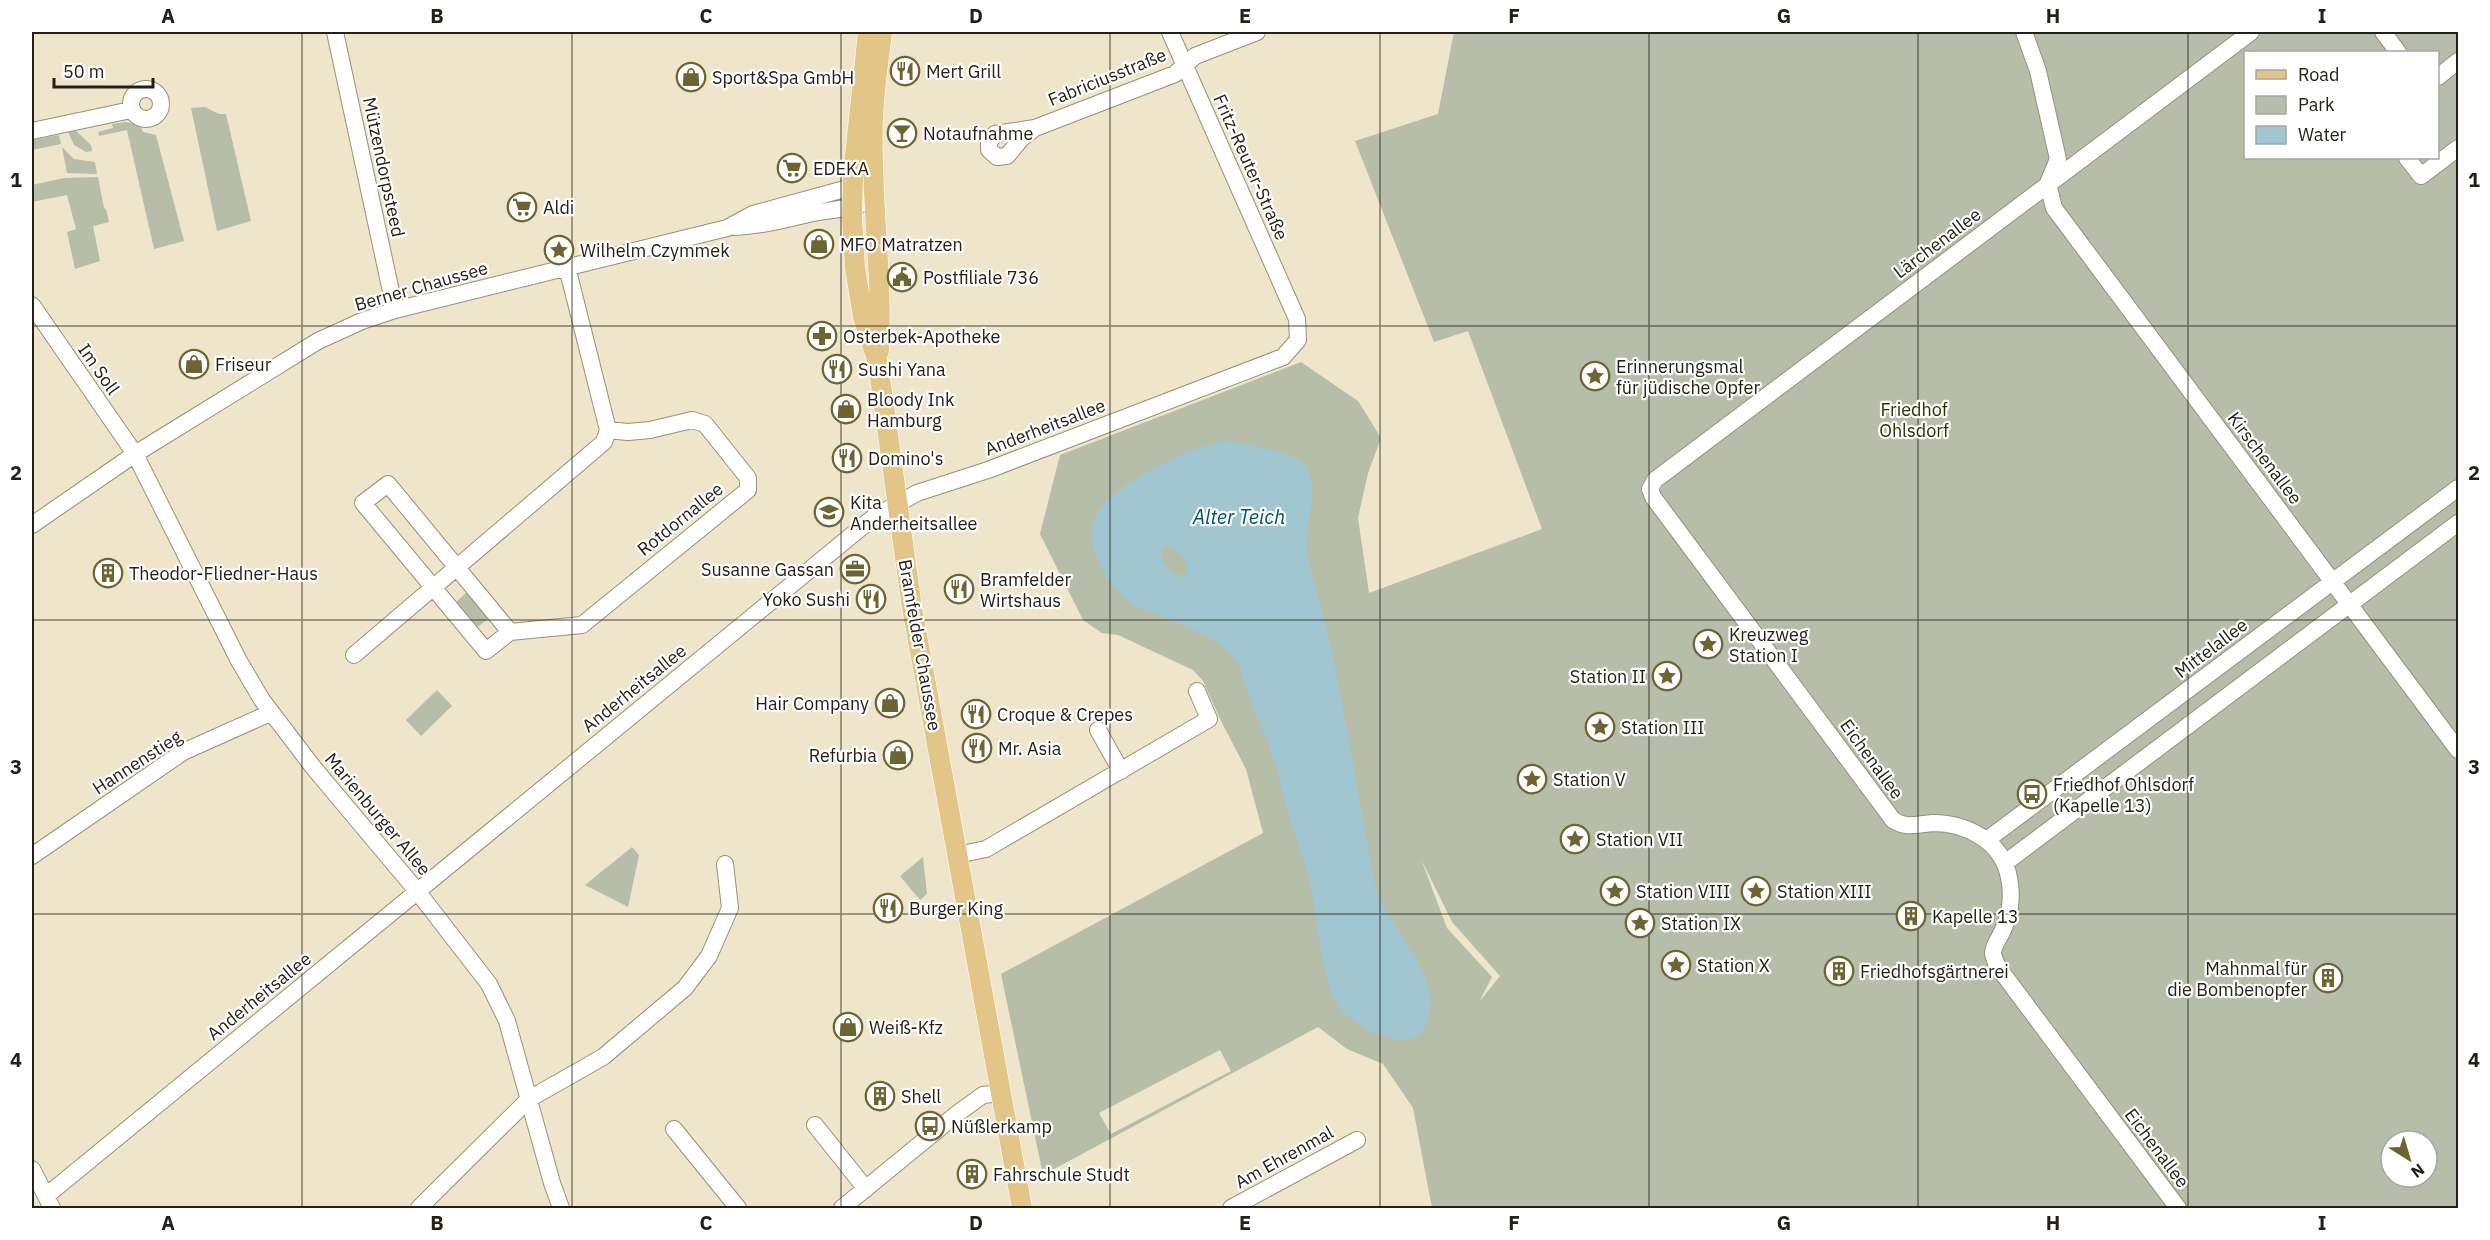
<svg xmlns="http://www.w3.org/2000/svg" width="2490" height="1240" viewBox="0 0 2490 1240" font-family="'IBM Plex Sans',sans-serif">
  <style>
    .green { fill: #b6bda9; fill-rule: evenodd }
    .water { fill: #a0c7d1; fill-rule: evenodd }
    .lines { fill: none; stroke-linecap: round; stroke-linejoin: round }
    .minor-casing { stroke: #989077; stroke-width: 18 }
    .major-casing { stroke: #fff; stroke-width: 21 }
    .minor { stroke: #fff; stroke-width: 16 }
    .major { stroke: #e3c588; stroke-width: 20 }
    .grid { fill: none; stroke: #232016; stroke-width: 1.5; stroke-opacity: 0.55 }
    .labels { text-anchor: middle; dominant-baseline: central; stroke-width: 4.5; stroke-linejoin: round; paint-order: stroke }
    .poi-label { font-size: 18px; fill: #232016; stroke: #fff; text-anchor: start }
    .street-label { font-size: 18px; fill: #232016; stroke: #fff }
    .park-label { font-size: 18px; fill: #273300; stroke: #fff }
    .water-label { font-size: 20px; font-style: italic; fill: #005465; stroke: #fff }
    .neatline { fill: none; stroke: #232016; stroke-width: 2 }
    .grid-label { font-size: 20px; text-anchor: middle; font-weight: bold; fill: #232016 }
  </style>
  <rect width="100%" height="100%" fill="#eee5cb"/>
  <path class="green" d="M1454,32H2458V1208H1432L1413,1108L1383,1064L1347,1049L1318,1027L1043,1175L1001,974L1263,833L1246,769L1221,721L1203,681L1193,670L1118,635L1102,633L1083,620L1040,534L1060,455L1301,362L1358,401L1381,438L1368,473L1358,518L1369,593L1542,529L1468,331L1434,342L1355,141L1438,114ZM2246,52H2438V158H2246ZM1421,859L1452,922L1500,976L1479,1002L1492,977L1447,928ZM1220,1050L1231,1071L1111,1134L1099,1113ZM2391,1141H2427V1177H2391Z
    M205,107L219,114H226L251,221L217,231L191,108Z
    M125,122L140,125L143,132L156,135L184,241L154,249L127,130L99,136L98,132L113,128L112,124Z
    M76,131L91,145L92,151L86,152L74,145L68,132Z
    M59,135L61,144L32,150V140Z
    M62,147L74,159L95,162L97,174L67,173Z
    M98,177L104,208L106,209L109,222L93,226L100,261L75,269L67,232L76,229L67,195L32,202V185L64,178Z
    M467,592L489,618L478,627L456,602Z
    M437,690L452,706L421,736L406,720Z
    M632,847L639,855L628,907L585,885Z
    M923,857L927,894L920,900L900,876Z"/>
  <path class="water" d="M1229,441C1246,444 1295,452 1305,466C1322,491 1303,524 1307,551C1312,584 1325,615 1331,648C1348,728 1360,809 1376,889C1390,932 1450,979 1424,1028C1409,1058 1348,1024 1337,1004C1322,978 1318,924 1312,894C1307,867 1298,842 1289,816C1283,794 1278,772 1271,751C1265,732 1255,714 1249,696C1244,684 1242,668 1234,658C1215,633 1163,617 1134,606C1119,596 1111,585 1102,569C1073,517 1111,492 1152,470C1178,456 1199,445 1229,441ZM1168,546C1179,549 1184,557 1188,566L1185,575C1174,577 1166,567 1161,558V549Z"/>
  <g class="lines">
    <g class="minor-casing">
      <path id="minor" d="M335,32L395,310
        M2024,32L2038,71L2058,159L2048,183
        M2383,32L2398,52
        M2438,77L2458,61
        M131 104a15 15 0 1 1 30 0a15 15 0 1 1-30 0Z
        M1035,128L1175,74L1195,56L1257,32
        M1035,128L1021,139L1007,156L997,157L989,150V142L995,134Z
        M32,131L131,110
        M2407,158L2421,176L2458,148
        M2048,184L2054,208L2458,750
        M734,227C761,226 787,219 813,213C831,210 848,209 864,203
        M32,305L135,454L239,661L262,700L313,767L417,891L489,984L507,1021L552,1183L561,1208
        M388,484L510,632L486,651L363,503Z
        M32,525L135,454L318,341L362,321L395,310L727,228L753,214L852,187L875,198
        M510,632L582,625L748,490V478L705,424L692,420L650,430L628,432L608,430
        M354,655L604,442L608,430L567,267
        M1098,730L1121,771
        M1988,839L2458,488
        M957,855L986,849L1209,719L1197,691
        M32,856L183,752L270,713
        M2005,863L2458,523
        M815,1125L866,1189
        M674,1129L738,1208
        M32,1169L52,1208
        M46,1196L874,517L917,493L988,470L1283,357L1298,340L1297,319L1170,32
        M419,1208L529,1099L603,1057L685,988L709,956L730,908L725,864
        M842,1208L958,1113L983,1095L1000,1093
        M1231,1208L1357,1140
        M2178,1208L1998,967C1996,963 1994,958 1993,954C1993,945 1999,939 2002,932C2010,916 2013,896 2009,878C2003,842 1967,823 1933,823C1917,824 1907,829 1893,820L1653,497L1650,489L1655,480L2251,32"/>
    </g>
    <g class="major-casing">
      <path id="major" d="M868,32L853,175L852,218L855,268L863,317L878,363L912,608L1022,1208
        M879,351C883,273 870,196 873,118C874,89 879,60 882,32"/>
    </g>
    <use href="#minor" class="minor"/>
    <use href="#major" class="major"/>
  </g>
  <path class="grid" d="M302,32V1208M572,32V1208M841,32V1208M1110,32V1208M1380,32V1208M1649,32V1208M1918,32V1208M2188,32V1208M32,326H2458M32,620H2458M32,914H2458"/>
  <defs>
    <g id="restaurant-ring" transform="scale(1.5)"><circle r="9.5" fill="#fff" stroke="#6c6532" stroke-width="1.5"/><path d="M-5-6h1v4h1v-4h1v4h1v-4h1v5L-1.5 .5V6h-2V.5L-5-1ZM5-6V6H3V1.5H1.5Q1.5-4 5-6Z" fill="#6c6532"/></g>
    <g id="shop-ring" transform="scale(1.5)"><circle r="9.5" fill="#fff" stroke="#6c6532" stroke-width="1.5"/><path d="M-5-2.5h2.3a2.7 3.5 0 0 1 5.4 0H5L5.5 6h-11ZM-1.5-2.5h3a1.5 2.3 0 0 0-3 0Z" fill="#6c6532"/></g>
    <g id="bar-ring" transform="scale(1.5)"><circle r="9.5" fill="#fff" stroke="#6c6532" stroke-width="1.5"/><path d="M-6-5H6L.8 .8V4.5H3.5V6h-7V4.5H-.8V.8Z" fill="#6c6532"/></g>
    <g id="supermarket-ring" transform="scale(1.5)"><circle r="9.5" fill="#fff" stroke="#6c6532" stroke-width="1.5"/><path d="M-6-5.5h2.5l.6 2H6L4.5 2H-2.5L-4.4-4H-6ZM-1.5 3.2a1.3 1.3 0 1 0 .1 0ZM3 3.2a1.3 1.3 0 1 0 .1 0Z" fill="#6c6532"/></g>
    <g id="sight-ring" transform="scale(1.5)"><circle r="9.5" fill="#fff" stroke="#6c6532" stroke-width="1.5"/><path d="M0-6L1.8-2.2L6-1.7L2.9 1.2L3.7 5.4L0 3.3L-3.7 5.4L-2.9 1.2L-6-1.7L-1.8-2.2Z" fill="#6c6532"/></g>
    <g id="civic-ring" transform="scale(1.5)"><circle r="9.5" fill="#fff" stroke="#6c6532" stroke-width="1.5"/><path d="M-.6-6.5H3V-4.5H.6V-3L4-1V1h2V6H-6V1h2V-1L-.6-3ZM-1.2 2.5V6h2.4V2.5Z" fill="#6c6532"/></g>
    <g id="pharmacy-ring" transform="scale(1.5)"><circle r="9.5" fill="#fff" stroke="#6c6532" stroke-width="1.5"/><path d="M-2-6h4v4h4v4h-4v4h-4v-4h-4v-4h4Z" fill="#6c6532"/></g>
    <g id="school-ring" transform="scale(1.5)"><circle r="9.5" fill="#fff" stroke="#6c6532" stroke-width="1.5"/><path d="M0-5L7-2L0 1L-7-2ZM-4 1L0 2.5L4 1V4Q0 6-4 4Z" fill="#6c6532"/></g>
    <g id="office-ring" transform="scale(1.5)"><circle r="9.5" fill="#fff" stroke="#6c6532" stroke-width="1.5"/><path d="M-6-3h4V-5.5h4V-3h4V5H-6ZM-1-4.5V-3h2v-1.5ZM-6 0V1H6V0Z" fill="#6c6532"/></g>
    <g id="building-ring" transform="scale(1.5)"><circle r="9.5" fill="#fff" stroke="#6c6532" stroke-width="1.5"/><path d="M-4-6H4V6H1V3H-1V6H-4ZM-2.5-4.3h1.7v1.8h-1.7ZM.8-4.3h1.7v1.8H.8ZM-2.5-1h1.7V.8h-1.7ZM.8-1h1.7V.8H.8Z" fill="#6c6532"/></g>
    <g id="bus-ring" transform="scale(1.5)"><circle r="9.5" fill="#fff" stroke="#6c6532" stroke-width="1.5"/><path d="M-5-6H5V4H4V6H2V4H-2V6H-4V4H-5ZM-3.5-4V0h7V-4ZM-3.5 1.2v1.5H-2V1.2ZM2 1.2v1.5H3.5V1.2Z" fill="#6c6532"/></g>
  </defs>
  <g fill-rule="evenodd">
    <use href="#restaurant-ring" x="905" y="71"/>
    <use href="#shop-ring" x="691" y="77"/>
    <use href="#bar-ring" x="902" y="133"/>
    <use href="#supermarket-ring" x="792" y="168"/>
    <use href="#supermarket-ring" x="522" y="207"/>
    <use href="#shop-ring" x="819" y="244"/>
    <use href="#sight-ring" x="559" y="250"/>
    <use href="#civic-ring" x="902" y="277"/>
    <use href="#pharmacy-ring" x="822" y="336"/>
    <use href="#shop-ring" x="194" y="364"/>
    <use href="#restaurant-ring" x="837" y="369"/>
    <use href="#sight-ring" x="1595" y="376"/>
    <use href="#shop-ring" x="846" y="409"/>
    <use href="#restaurant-ring" x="847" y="458"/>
    <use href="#school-ring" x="829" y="512"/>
    <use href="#office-ring" x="855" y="569"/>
    <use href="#building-ring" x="108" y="573"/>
    <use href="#restaurant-ring" x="959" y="589"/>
    <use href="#restaurant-ring" x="871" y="599"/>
    <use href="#sight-ring" x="1708" y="644"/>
    <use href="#sight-ring" x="1667" y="676"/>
    <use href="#shop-ring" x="890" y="703"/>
    <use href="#restaurant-ring" x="976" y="714"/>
    <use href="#sight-ring" x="1600" y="727"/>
    <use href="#restaurant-ring" x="977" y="748"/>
    <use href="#shop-ring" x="898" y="755"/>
    <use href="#sight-ring" x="1532" y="779"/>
    <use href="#bus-ring" x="2032" y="794"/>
    <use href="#sight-ring" x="1575" y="839"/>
    <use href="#sight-ring" x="1615" y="891"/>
    <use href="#sight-ring" x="1756" y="891"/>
    <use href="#restaurant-ring" x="888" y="908"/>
    <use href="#building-ring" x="1911" y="916"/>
    <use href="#sight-ring" x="1640" y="923"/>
    <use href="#sight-ring" x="1676" y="965"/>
    <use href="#building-ring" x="1839" y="971"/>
    <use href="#building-ring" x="2328" y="978"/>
    <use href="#shop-ring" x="848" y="1027"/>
    <use href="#building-ring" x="880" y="1096"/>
    <use href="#bus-ring" x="930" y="1126"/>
    <use href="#building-ring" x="972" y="1174"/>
  </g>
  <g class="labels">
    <g class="poi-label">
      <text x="926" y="71">Mert Grill</text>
      <text x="712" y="77">Sport&amp;Spa GmbH</text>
      <text x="923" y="133">Notaufnahme</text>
      <text x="813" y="168">EDEKA</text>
      <text x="543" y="207">Aldi</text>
      <text x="840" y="244">MFO Matratzen</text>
      <text x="580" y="250">Wilhelm Czymmek</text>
      <text x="923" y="277">Postfiliale 736</text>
      <text x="843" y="336">Osterbek-Apotheke</text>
      <text x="215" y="364">Friseur</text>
      <text x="1616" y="366">Erinnerungsmal<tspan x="1616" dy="21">für jüdische Opfer</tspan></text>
      <text x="858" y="369">Sushi Yana</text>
      <text x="867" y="399">Bloody Ink<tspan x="867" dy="21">Hamburg</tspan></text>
      <text x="868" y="458">Domino's</text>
      <text x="850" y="502">Kita<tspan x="850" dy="21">Anderheitsallee</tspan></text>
      <text x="834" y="569" text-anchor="end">Susanne Gassan</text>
      <text x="129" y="573">Theodor-Fliedner-Haus</text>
      <text x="980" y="579">Bramfelder<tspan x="980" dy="21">Wirtshaus</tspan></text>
      <text x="850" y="599" text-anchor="end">Yoko Sushi</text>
      <text x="1729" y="634">Kreuzweg<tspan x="1729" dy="21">Station I</tspan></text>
      <text x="1646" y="676" text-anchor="end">Station II</text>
      <text x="869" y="703" text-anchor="end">Hair Company</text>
      <text x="997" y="714">Croque &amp; Crepes</text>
      <text x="1621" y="727">Station III</text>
      <text x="998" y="748">Mr. Asia</text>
      <text x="877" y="755" text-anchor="end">Refurbia</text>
      <text x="1553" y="779">Station V</text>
      <text x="2053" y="784">Friedhof Ohlsdorf<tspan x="2053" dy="21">(Kapelle 13)</tspan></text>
      <text x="1596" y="839">Station VII</text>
      <text x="1636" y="891">Station VIII</text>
      <text x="1777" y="891">Station XIII</text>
      <text x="909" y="908">Burger King</text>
      <text x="1932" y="916">Kapelle 13</text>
      <text x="1661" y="923">Station IX</text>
      <text x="1697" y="965">Station X</text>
      <text x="2307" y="968" text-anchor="end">Mahnmal für<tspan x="2307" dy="21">die Bombenopfer</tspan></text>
      <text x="1860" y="971">Friedhofsgärtnerei</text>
      <text x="869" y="1027">Weiß-Kfz</text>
      <text x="901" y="1096">Shell</text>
      <text x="951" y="1126">Nüßlerkamp</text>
      <text x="993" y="1174">Fahrschule Studt</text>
    </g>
    <g class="street-label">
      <text transform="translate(1107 77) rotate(-22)">Fabriciusstraße</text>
      <text transform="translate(384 167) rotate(78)">Mützendorpsteed</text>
      <text transform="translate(1251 167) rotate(66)">Fritz-Reuter-Straße</text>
      <text transform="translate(1937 243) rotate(-37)">Lärchenallee</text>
      <text transform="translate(421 286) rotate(-16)">Berner Chaussee</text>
      <text transform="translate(99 369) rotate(55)">Im Soll</text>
      <text transform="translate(1045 427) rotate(-21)">Anderheitsallee</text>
      <text transform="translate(2265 458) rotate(53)">Kirschenallee</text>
      <text transform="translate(680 519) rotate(-39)">Rotdornallee</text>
      <text transform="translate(920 645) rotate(80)">Bramfelder Chaussee</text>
      <text transform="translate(2211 648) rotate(-37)">Mittelallee</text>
      <text transform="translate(634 688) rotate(-39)">Anderheitsallee</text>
      <text transform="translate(1872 759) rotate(54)">Eichenallee</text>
      <text transform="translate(137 762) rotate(-33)">Hannenstieg</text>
      <text transform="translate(378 814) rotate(50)">Marienburger Allee</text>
      <text transform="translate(259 996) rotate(-39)">Anderheitsallee</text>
      <text transform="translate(2157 1148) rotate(53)">Eichenallee</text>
      <text transform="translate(1284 1157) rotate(-29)">Am Ehrenmal</text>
    </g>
    <g class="park-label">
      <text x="1914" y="409">Friedhof<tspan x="1914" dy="21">Ohlsdorf</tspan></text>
    </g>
    <g class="water-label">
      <text x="1239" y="516">Alter Teich</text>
    </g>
  </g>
  <rect width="2490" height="1240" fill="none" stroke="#ffffff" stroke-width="66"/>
  <rect x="2244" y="51" width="195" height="108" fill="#ffffff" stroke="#a7a6a2" stroke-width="1.5"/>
  <rect x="2256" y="70" width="30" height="9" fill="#e3c588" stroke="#a7a6a2" stroke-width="1.5"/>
  <text x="2298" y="81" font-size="18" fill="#232016">Road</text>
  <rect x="2256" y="96" width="30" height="18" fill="#b6bda9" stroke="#a7a6a2" stroke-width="1.5"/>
  <text x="2298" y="111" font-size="18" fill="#232016">Park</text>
  <rect x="2256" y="126" width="30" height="18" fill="#a0c7d1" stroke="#a7a6a2" stroke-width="1.5"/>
  <text x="2298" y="141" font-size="18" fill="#232016">Water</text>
  <g transform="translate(2409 1159) rotate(143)"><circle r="28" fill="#ffffff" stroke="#a7a6a2" stroke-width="1.5"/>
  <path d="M0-4.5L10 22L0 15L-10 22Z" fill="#6c6532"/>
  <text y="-9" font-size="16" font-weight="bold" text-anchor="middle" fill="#232016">N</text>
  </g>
  <path d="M54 78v9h99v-9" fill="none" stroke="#232016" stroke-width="3"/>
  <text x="63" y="78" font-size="18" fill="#232016" stroke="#ffffff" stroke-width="4.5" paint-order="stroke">50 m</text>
  <rect x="33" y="33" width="2424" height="1174" class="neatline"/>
  <g class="grid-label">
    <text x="168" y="23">A</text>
    <text x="437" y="23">B</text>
    <text x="706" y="23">C</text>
    <text x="976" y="23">D</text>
    <text x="1245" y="23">E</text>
    <text x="1514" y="23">F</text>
    <text x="1784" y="23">G</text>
    <text x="2053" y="23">H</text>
    <text x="2322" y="23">I</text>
    <text x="16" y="187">1</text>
    <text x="2474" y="187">1</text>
    <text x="16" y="480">2</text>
    <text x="2474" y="480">2</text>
    <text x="16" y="774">3</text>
    <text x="2474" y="774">3</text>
    <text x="16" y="1067">4</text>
    <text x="2474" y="1067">4</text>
    <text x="168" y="1230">A</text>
    <text x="437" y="1230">B</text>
    <text x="706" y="1230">C</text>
    <text x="976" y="1230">D</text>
    <text x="1245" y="1230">E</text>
    <text x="1514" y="1230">F</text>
    <text x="1784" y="1230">G</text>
    <text x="2053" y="1230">H</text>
    <text x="2322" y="1230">I</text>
  </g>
</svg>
